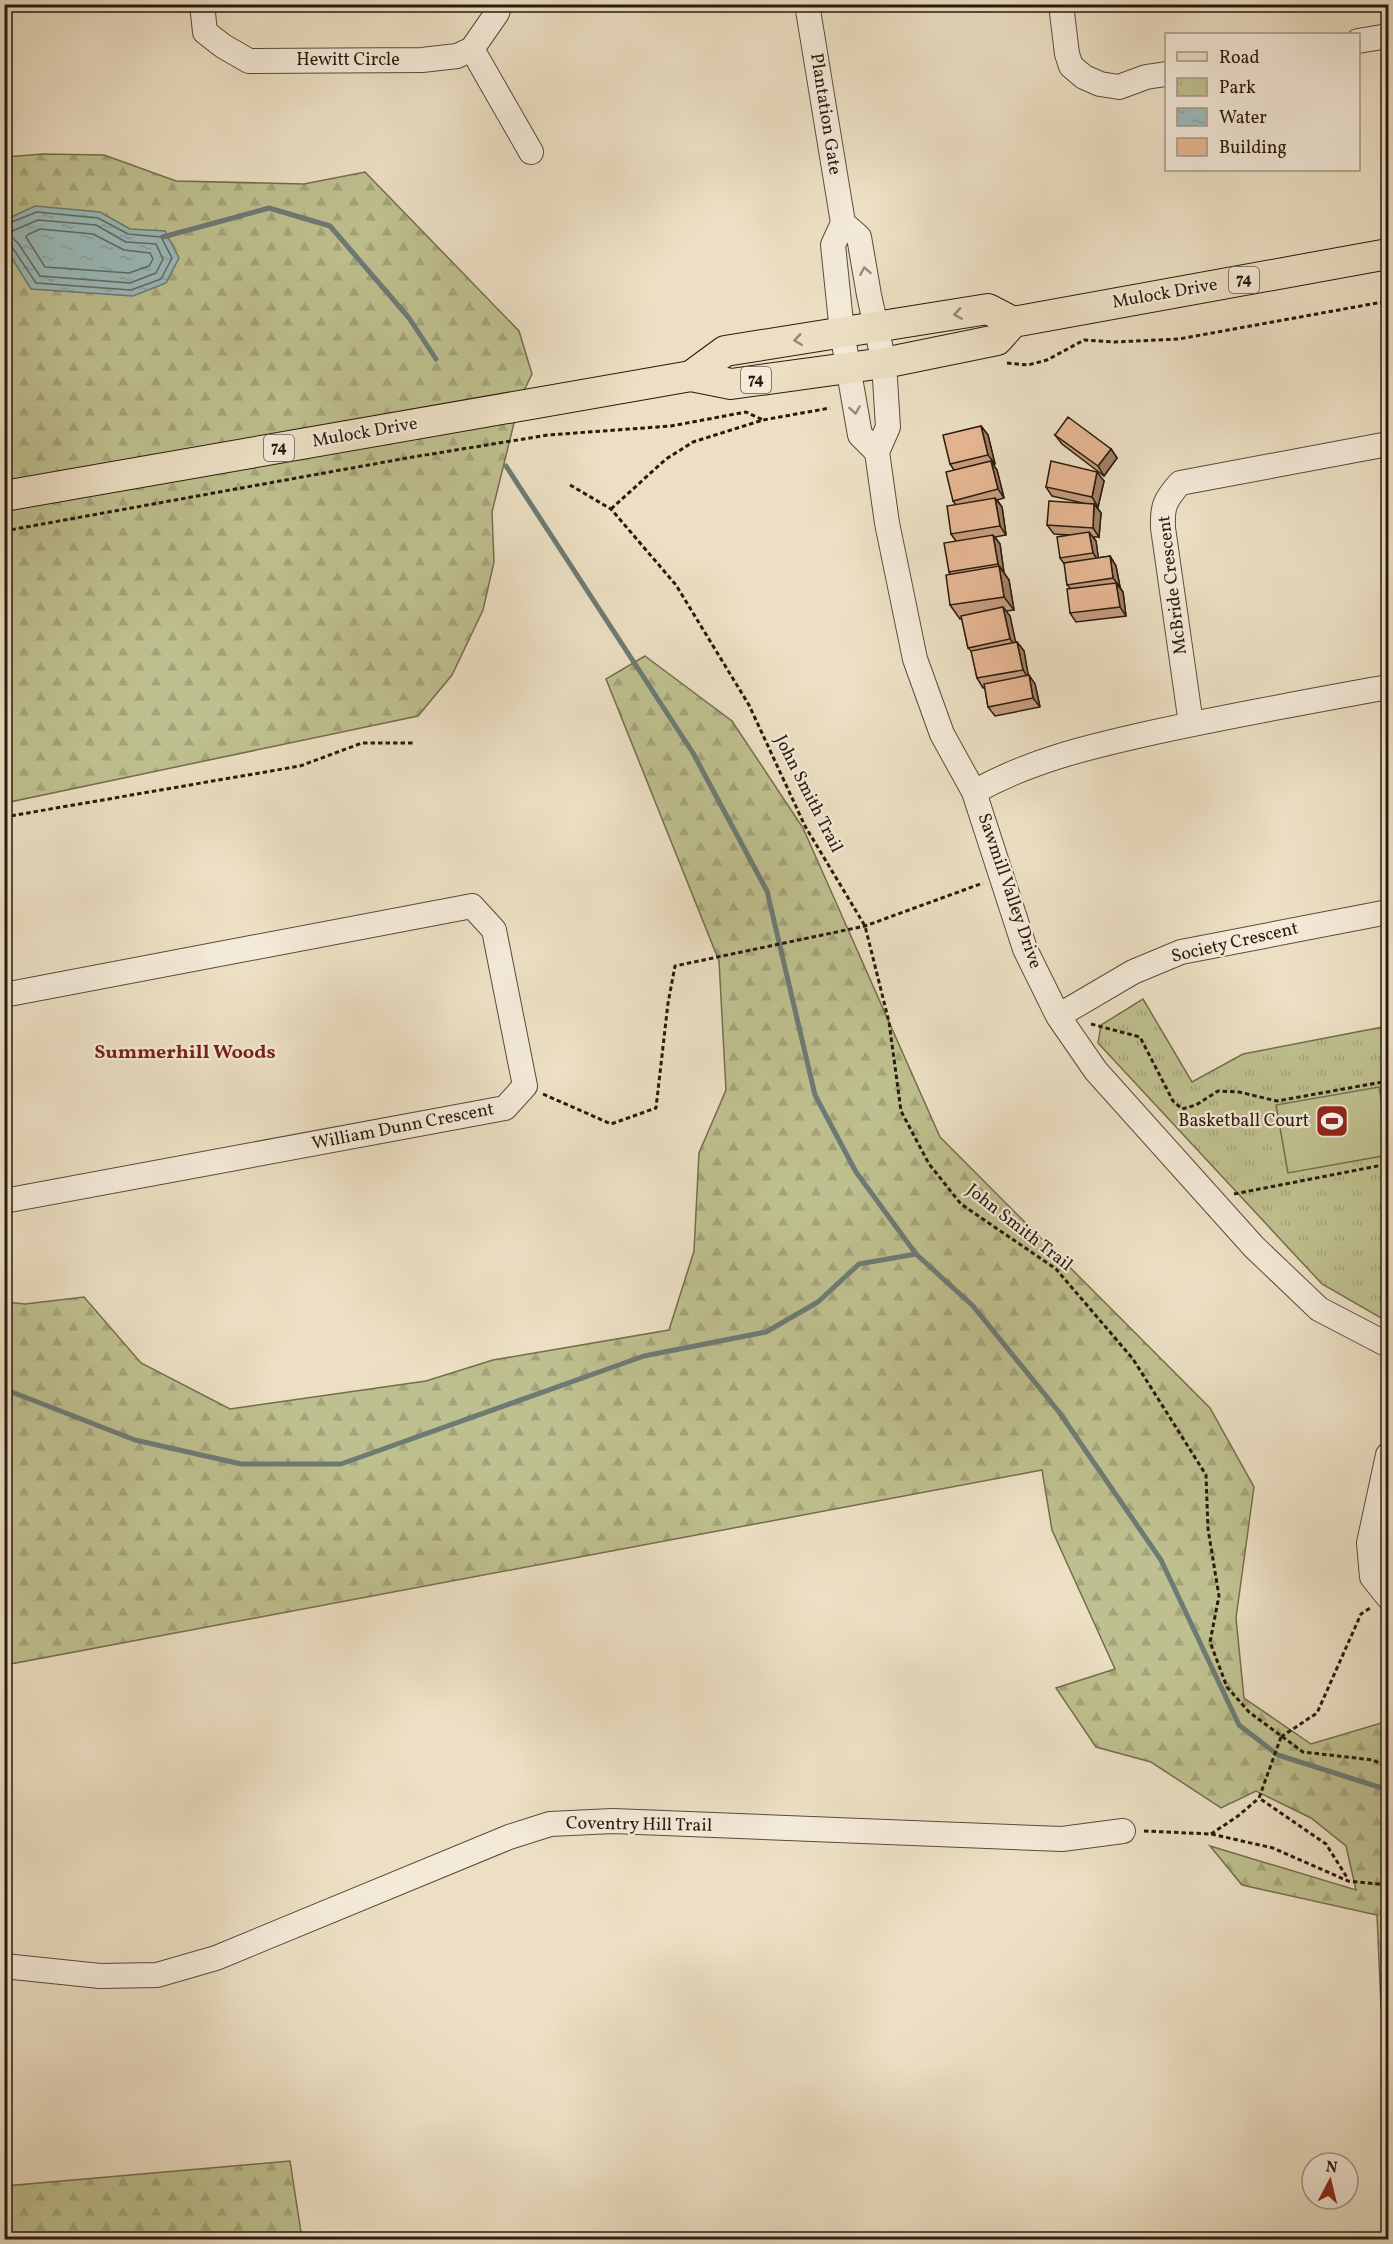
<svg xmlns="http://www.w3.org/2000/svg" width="1393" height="2244" viewBox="0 0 1393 2244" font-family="Vollkorn,serif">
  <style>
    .forest { fill: url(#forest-firs); stroke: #746d4e; stroke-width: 1.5 }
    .park { fill: url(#park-tufts); stroke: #746d4e; stroke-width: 1.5 }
    .pitch { fill: #bfc08f; stroke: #746d4e; stroke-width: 1.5 }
    .water { fill: url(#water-ripples); stroke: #6d7b75; stroke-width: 1.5 }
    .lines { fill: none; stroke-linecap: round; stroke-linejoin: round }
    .shore { stroke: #626a64; stroke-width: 1.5 }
    .stream { stroke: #6d7b75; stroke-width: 5 }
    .minor-casing { stroke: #5a4b3a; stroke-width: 26 }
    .major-casing { stroke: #291a0d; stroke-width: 32 }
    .path { stroke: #291a0d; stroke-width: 3; stroke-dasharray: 4.5 3; stroke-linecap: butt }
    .minor { stroke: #f3ead8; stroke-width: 24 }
    .major { stroke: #ecdfc3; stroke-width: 30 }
    .wall { fill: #c79d7f; stroke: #291a0d; stroke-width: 1.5 }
    .shaded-wall { fill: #a28068; stroke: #291a0d; stroke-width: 1.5 }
    .building { fill: #e7b794; stroke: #291a0d; stroke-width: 1.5 }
    .oneway { stroke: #988c7d }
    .oneway2 { stroke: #948671 }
    .labels { text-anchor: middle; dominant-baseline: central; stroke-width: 4.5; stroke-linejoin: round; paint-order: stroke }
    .shield { fill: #f3ead8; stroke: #66584a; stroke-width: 1.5 }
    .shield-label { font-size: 16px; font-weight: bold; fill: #291a0d }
    .street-label { font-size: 18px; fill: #291a0d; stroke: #f3ead8 }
    .poi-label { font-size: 18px; fill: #291a0d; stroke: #f3ead8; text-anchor: end }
    .neighbourhood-label { font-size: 20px; font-weight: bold; fill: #7a1f14; stroke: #f3ead8 }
  </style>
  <defs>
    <pattern id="forest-firs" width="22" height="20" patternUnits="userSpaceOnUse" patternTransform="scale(1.5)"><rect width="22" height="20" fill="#bfc08f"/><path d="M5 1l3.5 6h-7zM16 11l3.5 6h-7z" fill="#a4a47a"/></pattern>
    <pattern id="park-tufts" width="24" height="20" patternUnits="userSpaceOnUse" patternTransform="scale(1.5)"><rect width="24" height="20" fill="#bfc08f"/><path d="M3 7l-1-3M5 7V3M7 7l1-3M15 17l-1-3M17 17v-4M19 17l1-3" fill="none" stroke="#a4a47a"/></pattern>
    <pattern id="water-ripples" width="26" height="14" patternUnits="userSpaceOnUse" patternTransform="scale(1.5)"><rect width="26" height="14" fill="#9abbba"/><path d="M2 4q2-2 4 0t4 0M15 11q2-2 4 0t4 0" fill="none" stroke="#85a09f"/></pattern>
  </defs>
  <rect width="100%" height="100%" fill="#ecdfc3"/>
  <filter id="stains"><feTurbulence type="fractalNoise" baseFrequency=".00333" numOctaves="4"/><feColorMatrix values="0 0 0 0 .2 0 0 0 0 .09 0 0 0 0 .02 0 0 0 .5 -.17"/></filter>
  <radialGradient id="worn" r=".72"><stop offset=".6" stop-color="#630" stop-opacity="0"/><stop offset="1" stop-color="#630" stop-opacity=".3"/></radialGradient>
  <path class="forest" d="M43,154L104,155L176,181L304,184L365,172L519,331L532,374L520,399L492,512L494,562L483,610L452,675L418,716L5,803V157Z
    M645,656L732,721L803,828L940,1137L1210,1408L1254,1487L1236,1618L1244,1698L1311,1744L1388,1721V2004L1381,2006L1377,1915L1242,1885L1210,1846L1356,1890L1346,1846L1311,1818L1256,1791L1221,1808L1151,1762L1096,1747L1056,1688L1115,1669L1052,1530L1042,1470L5,1665V1302L25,1304L84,1297L141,1363L230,1409L426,1381L493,1360L669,1330L694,1251L699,1153L726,1090L719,961L606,679Z
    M290,2161L302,2239H5V2186Z"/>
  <path class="park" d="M1143,999L1192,1082L1243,1054L1388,1026V1322L1322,1284L1098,1043L1101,1025Z"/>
  <path class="pitch" d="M1379,1087L1388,1137V1155L1288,1173L1276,1105Z"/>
  <path class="water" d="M35,206L100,212L130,229L165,231L179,258L166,283L133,296L31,289L5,247V220Z"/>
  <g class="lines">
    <path class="shore" d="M38,220L96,225L126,242L156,244L163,259L156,273L130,283L40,276L18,243L9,235L10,232Z
      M4,225L37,212L98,218L128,234L161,237L172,258L161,279L131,290L36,283L12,247L4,244
      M40,229L93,234L124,250L150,253L153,259L149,266L129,273L45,267L26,237L27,235Z"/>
    <path class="stream" d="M163,237L269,208L330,226L409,318L436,359
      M506,466L693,753L767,891L815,1095L856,1172L916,1254L973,1306L1059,1412L1161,1560L1239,1725L1278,1755L1388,1790
      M4,1389L135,1440L241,1464H341L644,1356L766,1332L818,1302L859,1264L916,1254"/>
    <g class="minor-casing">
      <path id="minor" d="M202,4L205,32L223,46L249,61L422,60L457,56L472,49L497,13L500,4
        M807,4L843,223L833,245L842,332L860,435L877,452
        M1061,4L1067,54L1071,66L1084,77L1100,84L1119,87L1146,77L1166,74
        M1358,41L1388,36
        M472,49L531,152
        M843,223L859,237L869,295L884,363L888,427L877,452L887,523L915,659L942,734L974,792L1025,949L1058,1016L1096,1071L1254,1247L1319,1309L1388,1345
        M1191,724L1163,528C1162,506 1165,500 1180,483L1388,444
        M974,792C1031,760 1092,746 1155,732C1233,715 1311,701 1388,687
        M4,995L472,906L494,930L525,1086L505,1108L4,1201
        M1058,1016L1133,972L1181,952L1388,912
        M1388,1455L1369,1543L1372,1577L1388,1597
        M4,1966L100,1976L157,1975L216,1958L509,1837L550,1824L613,1821L1062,1839L1123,1831"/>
    </g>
    <g class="major-casing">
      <path id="major" d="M691,376L725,351L988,309L1013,322
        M4,496L691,376L731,384L884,363L997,340L1013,322L1388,254"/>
    </g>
    <path class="path" d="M1007,363L1028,365L1047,360L1084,340L1115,342L1179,339L1388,301
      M570,485L611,509L676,585L749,705L805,826L865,926L889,1022L901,1111L929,1164L961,1204L1056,1269L1133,1359L1206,1475L1208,1529L1219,1596L1210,1642L1227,1687L1249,1712L1303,1752L1373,1760L1388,1768
      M611,509L666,459L693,442L763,420L830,408
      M4,531L407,458L548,435L671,426L746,412L763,420
      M4,817L300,766L362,743H414
      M1091,1024L1140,1037L1173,1101L1182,1109L1196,1105L1218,1091L1239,1092L1277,1101L1388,1081
      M543,1094L611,1124L656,1108L668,1003L675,966L865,926L983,883
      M1234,1194L1388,1164
      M1281,1737L1259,1798L1326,1844L1348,1879
      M1281,1737L1317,1713L1361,1614L1370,1608
      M1144,1831L1211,1834L1273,1848L1348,1881L1388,1885
      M1211,1834L1238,1816L1259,1798"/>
    <use href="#minor" class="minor"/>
    <use href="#major" class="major"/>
  </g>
  <path class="wall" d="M981,426L988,435L995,464L993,465L997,470L1004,498L997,500L1002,507L1006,535L995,537L1000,544L1004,573L1009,580L1014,610L1006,611L1010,616L1015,642H1017L1024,651L1028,675L1035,684L1040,707L995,716L988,707L985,687L983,688L977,678L972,652L968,648L962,618L960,619L950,605V574L949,572L956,541L951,534L956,505L953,501L954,470L950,464Z
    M1055,435L1111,449L1117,458L1104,476L1062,444Z
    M1104,481L1098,507L1096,506L1101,513L1099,537H1093L1096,541L1098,558L1110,556L1116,566L1120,587L1123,592L1126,616L1076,622L1070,613V588L1067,585L1065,565L1060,558L1068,535L1054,534L1047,525L1083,503L1052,496L1046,487Z"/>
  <path class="shaded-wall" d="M981,426L988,435L995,464L988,455Z
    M1111,449L1117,458L1104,476L1098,466Z
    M991,461L997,470L1004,498L998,489Z
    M1097,472L1104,481L1098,507L1092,497Z
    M995,498L1002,507L1006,535L1000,526Z
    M1094,504L1101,513L1099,537L1093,528Z
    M1089,532L1096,541L1099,562L1093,553Z
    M993,535L1000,544L1004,573L998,564Z
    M1110,556L1116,566L1120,587L1113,578Z
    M999,566L1009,580L1014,610L1004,597Z
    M1116,583L1123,592L1126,616L1120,607Z
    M1003,607L1010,616L1017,648L1010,639Z
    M1017,642L1024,651L1029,679L1023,670Z
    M1029,675L1035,684L1040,707L1033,698Z"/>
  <path class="building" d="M1068,417L1111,449L1098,466L1055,435Z
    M981,426L988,455L950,464L943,435Z
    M991,461L998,489L953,501L946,472Z
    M1051,461L1097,472L1092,497L1046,487Z
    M995,498L1000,526L951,534L947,506Z
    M1049,501L1094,504L1093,528L1047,525Z
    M1089,532L1093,553L1060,558L1057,537Z
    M993,535L998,564L949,572L944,543Z
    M1110,556L1113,578L1067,585L1064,563Z
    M999,566L1004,597L950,605L946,575Z
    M1116,583L1120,607L1070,613L1067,589Z
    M1003,607L1010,639L968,648L961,616Z
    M1017,642L1023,670L977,678L971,651Z
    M1029,675L1033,698L988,707L984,684Z"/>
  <defs><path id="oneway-chevron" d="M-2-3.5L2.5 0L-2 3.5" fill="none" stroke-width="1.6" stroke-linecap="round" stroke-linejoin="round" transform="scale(1.5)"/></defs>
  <g class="oneway">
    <use href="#oneway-chevron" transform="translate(865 271) rotate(-100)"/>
    <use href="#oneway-chevron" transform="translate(855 410) rotate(81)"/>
  </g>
  <g class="oneway2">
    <use href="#oneway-chevron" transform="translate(958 314) rotate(171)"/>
    <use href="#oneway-chevron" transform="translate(798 340) rotate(172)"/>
  </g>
  <defs>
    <g id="stadium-square" transform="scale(1.725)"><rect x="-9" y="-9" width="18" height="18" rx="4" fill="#8f2418" stroke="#f3ead8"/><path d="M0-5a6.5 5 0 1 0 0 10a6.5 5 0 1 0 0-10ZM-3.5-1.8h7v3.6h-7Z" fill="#fff"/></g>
  </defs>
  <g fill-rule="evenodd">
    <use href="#stadium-square" x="1332" y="1121"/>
  </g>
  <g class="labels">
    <g class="shield">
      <rect x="1229" y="267" width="30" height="26" rx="4.5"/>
      <rect x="741" y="367" width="30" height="26" rx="4.5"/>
      <rect x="264" y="435" width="30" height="26" rx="4.5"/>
    </g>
    <g class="shield-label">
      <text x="1244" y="280">74</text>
      <text x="756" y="380">74</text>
      <text x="279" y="448">74</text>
    </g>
    <g class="street-label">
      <text x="348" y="60">Hewitt Circle</text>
      <text transform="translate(825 114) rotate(81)">Plantation Gate</text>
      <text transform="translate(1165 294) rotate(-10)">Mulock Drive</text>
      <text transform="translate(365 433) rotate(-10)">Mulock Drive</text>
      <text transform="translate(1173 585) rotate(-97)">McBride Crescent</text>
      <text transform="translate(808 794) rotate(63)">John Smith Trail</text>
      <text transform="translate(1009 891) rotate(71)">Sawmill Valley Drive</text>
      <text transform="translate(1235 943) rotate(-13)">Society Crescent</text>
      <text transform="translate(403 1127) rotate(-11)">William Dunn Crescent</text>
      <text transform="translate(1019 1228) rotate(38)">John Smith Trail</text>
      <text transform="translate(639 1825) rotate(1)">Coventry Hill Trail</text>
    </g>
    <g class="poi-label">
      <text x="1309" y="1121">Basketball Court</text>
    </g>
    <g class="neighbourhood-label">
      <text x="185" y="1053">Summerhill Woods</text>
    </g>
  </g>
  <rect width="1393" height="2244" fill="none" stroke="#ecdfc3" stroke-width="24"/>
  <rect x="6" y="6" width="1381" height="2232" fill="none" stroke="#291a0d" stroke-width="3"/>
  <rect x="12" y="12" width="1369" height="2220" fill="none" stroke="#291a0d" stroke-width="1.5"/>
  <rect x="1165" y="33" width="195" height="138" fill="#f3ead8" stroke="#a29787" stroke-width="1.5"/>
  <rect x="1177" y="52" width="30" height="9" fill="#ecdfc3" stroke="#a29787" stroke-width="1.5"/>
  <text x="1219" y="63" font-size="18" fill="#291a0d">Road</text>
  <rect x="1177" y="78" width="30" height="18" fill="url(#park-tufts)" stroke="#a29787" stroke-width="1.5"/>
  <text x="1219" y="93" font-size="18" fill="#291a0d">Park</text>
  <rect x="1177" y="108" width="30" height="18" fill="url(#water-ripples)" stroke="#a29787" stroke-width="1.5"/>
  <text x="1219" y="123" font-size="18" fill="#291a0d">Water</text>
  <rect x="1177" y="138" width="30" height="18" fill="#e7b794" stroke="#a29787" stroke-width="1.5"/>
  <text x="1219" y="153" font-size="18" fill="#291a0d">Building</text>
  <g transform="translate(1330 2181) rotate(7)"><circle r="28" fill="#f3ead8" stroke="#a29787" stroke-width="1.5"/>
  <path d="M0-4.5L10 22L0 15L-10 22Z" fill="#8f2418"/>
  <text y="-9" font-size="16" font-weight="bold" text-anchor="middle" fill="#291a0d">N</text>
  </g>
  <rect width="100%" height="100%" filter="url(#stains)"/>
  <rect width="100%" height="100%" fill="url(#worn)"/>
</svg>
